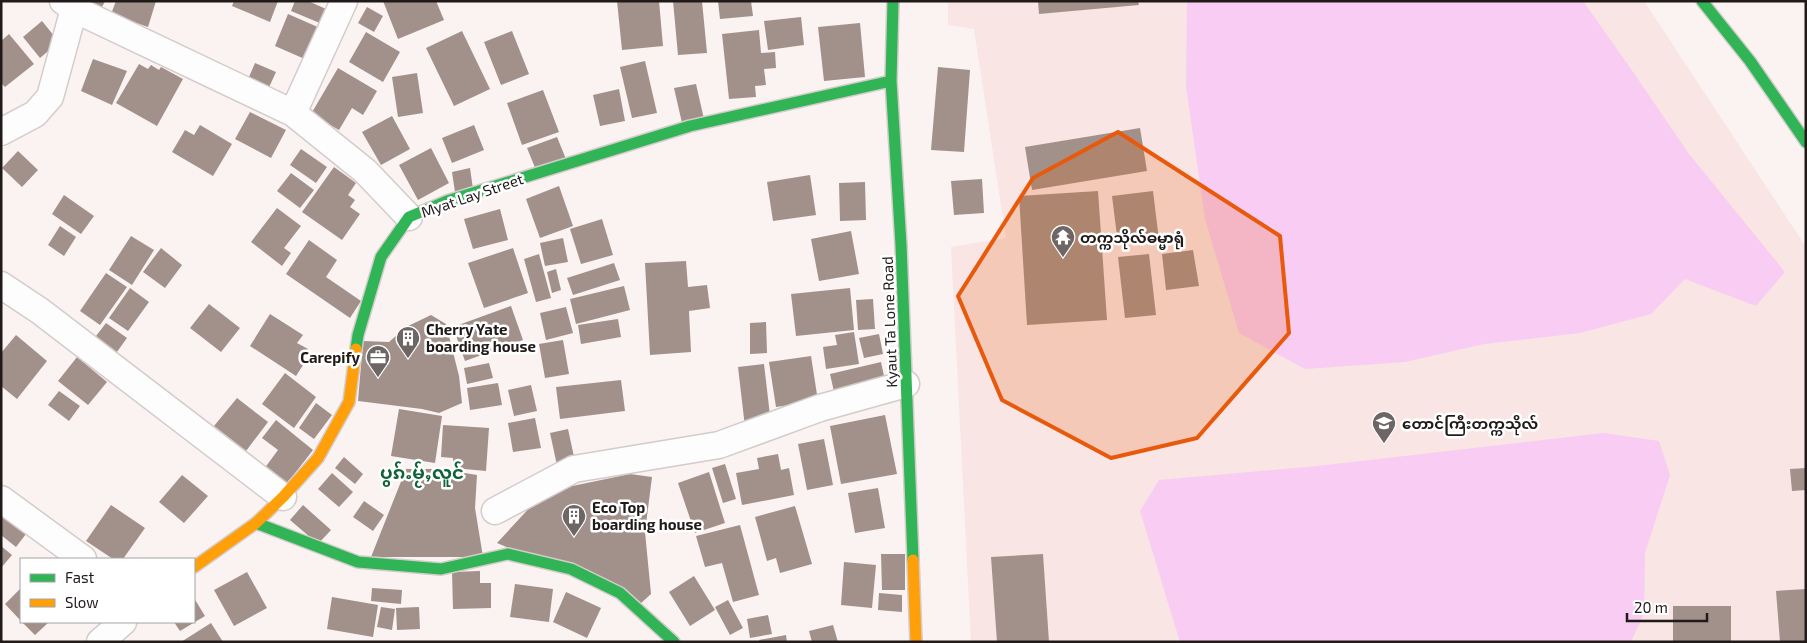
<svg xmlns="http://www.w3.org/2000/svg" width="1807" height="643" viewBox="0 0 1807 643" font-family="'Exo 2','Noto Sans Myanmar',sans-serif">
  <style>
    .built { fill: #f8e5e4 }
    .water { fill: #f8ccf3 }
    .building { fill: #a1918a }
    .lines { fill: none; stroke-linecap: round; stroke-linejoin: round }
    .street-casing { stroke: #d3cccb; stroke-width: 29 }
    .fast-casing { stroke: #d3cccb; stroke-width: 14 }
    .slow-casing { stroke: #d3cccb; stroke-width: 14 }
    .street { stroke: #fefdfd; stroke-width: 26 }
    .fast { stroke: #30b455; stroke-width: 11 }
    .slow { stroke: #ff9f0a; stroke-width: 11 }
    .marked { fill: #e8590c; fill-opacity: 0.2; stroke: #e8590c; stroke-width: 4; stroke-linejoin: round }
    .labels { text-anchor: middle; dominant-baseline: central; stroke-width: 5; stroke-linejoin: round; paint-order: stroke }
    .street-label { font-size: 15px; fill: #201a19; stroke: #fff }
    .poi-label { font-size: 15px; font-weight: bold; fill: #201a19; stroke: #fff; text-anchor: start }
    .quarter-label { font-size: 18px; font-weight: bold; fill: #126239; stroke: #fff }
  </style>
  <rect width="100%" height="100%" fill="#fbf2f2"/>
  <path class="built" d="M948,1H1644L1806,247V642H971L951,247L1006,238L974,29L948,25Z"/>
  <path class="water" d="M1187,1H1583L1631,69L1689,154L1785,272L1756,306L1685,279L1651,314L1580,333L1484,344L1405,362L1305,369L1239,333L1205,219L1186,86Z
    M1603,433L1659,441L1670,475L1645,553L1644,613L1631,642H1180L1140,511L1159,480L1318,466Z"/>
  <path class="building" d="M88,1H105L102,7Z
    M116,1H156L148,27L111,14Z
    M234,1H278L270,22L232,6Z
    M295,1H308L333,12L327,26L291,11Z
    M383,1H436L444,20L398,39Z
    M617,1H659L663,46L622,50Z
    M673,1H702L707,53L678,55Z
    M718,1H751L753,16L720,19Z
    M1038,1H1138L1139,5L1039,14Z
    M367,7L383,16L374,32L358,23Z
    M288,14L320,28L307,60L275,46Z
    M801,17L804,45L768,50L764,21Z
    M42,21L59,42L40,58L23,37Z
    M860,23L865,77L824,81L818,27Z
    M759,30L761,53L775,52L776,68L764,69L766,85L755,86L756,97L729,99L722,34Z
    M462,31L490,89L454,106L426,48Z
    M512,31L529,74L501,85L484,42Z
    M366,32L400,52L383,82L349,62Z
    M9,34L34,64L5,87L1,83V41Z
    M93,59L127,71L112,105L81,91Z
    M645,61L657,113L632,118L620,67Z
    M255,63L276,72L266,94L246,84Z
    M139,64L148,69L151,65L159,70L161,67L183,79L157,126L116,103Z
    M938,67L970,70L964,152L931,150Z
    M338,68L377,91L363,115L352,108L339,130L311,114Z
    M417,73L423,113L398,117L392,77Z
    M696,84L704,119L682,123L674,88Z
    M619,89L625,121L600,126L593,95Z
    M543,90L559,132L522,145L507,103Z
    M250,112L286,130L271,158L235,139Z
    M392,116L410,149L381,165L362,132Z
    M200,125L232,144L213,176L172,152L185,130L194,135Z
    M474,125L484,150L452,163L442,138Z
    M1140,128L1147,171L1032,190L1025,147Z
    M557,137L566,159L536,170L527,148Z
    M431,148L449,183L418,200L399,165Z
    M301,149L327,167L316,183L290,165Z
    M18,151L38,170L22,187L2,168Z
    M334,167L356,183L348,195L355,200L350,207L360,214L342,240L302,212Z
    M470,168L473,189L455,192L452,172Z
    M291,173L314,190L300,208L277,191Z
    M810,175L816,215L773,221L767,182Z
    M982,179L984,213L954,215L951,181Z
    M865,182L866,220L840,221L839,183Z
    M559,186L573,226L540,238L526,199Z
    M1098,191L1107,320L1027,325L1019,196Z
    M1153,191L1159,240L1118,244L1112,196Z
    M64,195L94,216L81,234L52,214Z
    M277,208L301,226L284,248L291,253L282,266L251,242Z
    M500,209L508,240L473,249L464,219Z
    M602,219L613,255L581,264L570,229Z
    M60,226L76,237L64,256L48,245Z
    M851,231L859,274L819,281L811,239Z
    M131,236L154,250L132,285L109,270Z
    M563,238L568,262L545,266L540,243Z
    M309,240L337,260L326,277L361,301L350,318L286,274Z
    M161,248L182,265L165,288L143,272Z
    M513,248L528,293L484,308L468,263Z
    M1193,250L1199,286L1166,290L1162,254Z
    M539,254L551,298L536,302L524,259Z
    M1149,254L1156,315L1125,318L1118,257Z
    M686,261L688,287L707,285L710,308L689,311L691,352L650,355L645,263Z
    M614,263L620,280L573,295L567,278Z
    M556,269L561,290L552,293L547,272Z
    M106,273L127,287L100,325L80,311Z
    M624,286L630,310L576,324L570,299Z
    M130,288L149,302L128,331L109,318Z
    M850,288L854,330L796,336L791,294Z
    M873,299L875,329L858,330L856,300Z
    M209,304L240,328L221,352L190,328Z
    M511,306L523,340L465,361L453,327Z
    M566,307L573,333L546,340L540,313Z
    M270,314L303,335L297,343L308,349L303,356L307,359L296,376L250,346Z
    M431,315L446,324L459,376L462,403L439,413L422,409L358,401L363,341L389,342L406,327Z
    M618,319L621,337L581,344L578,325Z
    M766,322L767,353L750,354V323Z
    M106,323L127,338L114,356L93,340Z
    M854,332L859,364L826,369L823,347L837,345L835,335Z
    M879,334L883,354L864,358L859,338Z
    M16,335L47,361L17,399L1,386V353Z
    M563,340L569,374L545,378L539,344Z
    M811,356L818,401L776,407L769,362Z
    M77,357L107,382L88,405L58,381Z
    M881,362L886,385L835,396L830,374Z
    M489,363L493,378L467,384L464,368Z
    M764,364L771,424L745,427L738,367Z
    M285,373L316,397L294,428L262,404Z
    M621,380L625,411L560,419L556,387Z
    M498,383L502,405L470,410L467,388Z
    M531,385L537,411L514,416L508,390Z
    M59,391L80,406L69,421L48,405Z
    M237,398L268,422L246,451L214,426Z
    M316,403L332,415L314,439L299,428Z
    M399,409L442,416L435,463L391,456Z
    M885,415L897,474L841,484L830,426Z
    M535,418L541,448L513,452L508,423Z
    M276,420L313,450L285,486L264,469L278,450L262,438Z
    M443,425L489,428L486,471L453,468V458L441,457Z
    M568,429L576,466L558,470L550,433Z
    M824,439L833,485L807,490L798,444Z
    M778,454L781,470L789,468L794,495L742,505L736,473L759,469L757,458Z
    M344,457L363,474L355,484L335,468Z
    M725,464L736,499L723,503L712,468Z
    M1806,468V490L1792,491L1790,469Z
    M406,469H440L477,475L475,508L483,557H371Z
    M709,472L725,523L695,533L678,483Z
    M332,473L353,492L339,507L318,489Z
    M630,474L652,477L645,532L651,594L640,604L497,543L533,504L558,489Z
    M182,475L208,496L184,523L159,502Z
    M878,488L885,528L855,533L848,493Z
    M364,501L384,515L373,531L353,517Z
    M111,505L145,528L123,559H113L86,541Z
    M303,505L331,530L318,544L290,520Z
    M795,506L812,564L780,573L776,558L767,561L755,517Z
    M1,515L26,534L16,547L1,535Z
    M740,525L759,595L733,602L722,563L705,567L696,536Z
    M1,546L12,555L1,568Z
    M881,554H905V590H882Z
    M1043,554L1049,642H997L991,557Z
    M844,562L876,565L872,608L841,605Z
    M480,571V583H491V608L453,609L452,572Z
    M247,572L267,608L234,626L214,590Z
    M694,576L715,610L690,626L669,592Z
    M515,584L553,589L549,622L510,617Z
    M21,588V621L5,604Z
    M372,588L402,590L401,604L371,601Z
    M1806,589V642H1780L1776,591Z
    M566,592L601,608L587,638L553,622Z
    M879,593L902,595V612L878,610Z
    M332,597L378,605L373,637L327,629Z
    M194,598L205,616L180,631L174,622H194Z
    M728,600L743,628L730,635L715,607Z
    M1673,606H1731V642H1673Z
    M381,607L395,609L392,630L377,627Z
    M419,607L420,629L397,630L396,608Z
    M768,615L772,634L750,638L747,619Z
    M22,622H49L35,635Z
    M211,623L223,642H181Z
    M833,625L838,642H812L809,631Z
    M786,635L787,642H760L759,640Z"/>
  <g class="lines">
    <g class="street-casing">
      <path id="street" d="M63,1L74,9L293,113L365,171L409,217
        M293,113L344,1
        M1,132L35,114L50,97L74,9
        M1,285L40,311L283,497
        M1,499L83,559
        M495,511L574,469L719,445L820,408L906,384
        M100,642L123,622"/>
    </g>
    <g class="fast-casing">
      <path id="fast" d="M893,1L891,81L901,245L913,560
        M1702,1L1750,61L1806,142
        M356,349L358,335L381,257L409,217L447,201L690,126L891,81
        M256,523L358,562L441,569L508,554L571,569L620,593L674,642"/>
    </g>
    <g class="slow-casing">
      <path id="slow" d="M913,560L916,642
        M194,567L256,523L283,497L318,458L349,402L356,349"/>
    </g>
    <use href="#street" class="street"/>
    <use href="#fast" class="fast"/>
    <use href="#slow" class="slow"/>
  </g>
  <path class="marked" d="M1118,132L1280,236L1289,333L1197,438L1111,458L1002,400L958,296L1033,178Z"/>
  <defs>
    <g id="temple-pin" transform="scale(1.25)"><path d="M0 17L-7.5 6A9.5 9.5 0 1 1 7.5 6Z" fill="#6d6665" stroke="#fff"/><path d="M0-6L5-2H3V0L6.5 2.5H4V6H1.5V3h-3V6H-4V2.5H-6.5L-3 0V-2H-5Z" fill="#fff"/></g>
    <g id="building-pin" transform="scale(1.25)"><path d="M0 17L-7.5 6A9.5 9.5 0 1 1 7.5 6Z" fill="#6d6665" stroke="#fff"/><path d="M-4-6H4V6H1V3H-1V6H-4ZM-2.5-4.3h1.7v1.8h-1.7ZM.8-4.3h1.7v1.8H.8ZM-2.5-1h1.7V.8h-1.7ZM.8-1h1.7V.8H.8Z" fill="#fff"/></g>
    <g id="office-pin" transform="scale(1.25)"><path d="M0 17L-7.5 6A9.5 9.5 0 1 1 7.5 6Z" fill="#6d6665" stroke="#fff"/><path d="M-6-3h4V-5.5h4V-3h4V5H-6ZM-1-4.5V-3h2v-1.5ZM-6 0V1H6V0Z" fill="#fff"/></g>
    <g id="university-pin" transform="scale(1.25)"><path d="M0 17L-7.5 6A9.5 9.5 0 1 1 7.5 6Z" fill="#6d6665" stroke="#fff"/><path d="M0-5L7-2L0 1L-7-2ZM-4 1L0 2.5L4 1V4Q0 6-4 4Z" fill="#fff"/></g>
  </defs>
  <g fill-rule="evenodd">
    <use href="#temple-pin" x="1063" y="237"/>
    <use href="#building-pin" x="408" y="338"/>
    <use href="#office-pin" x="378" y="357"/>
    <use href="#university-pin" x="1384" y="423"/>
    <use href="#building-pin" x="574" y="516"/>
  </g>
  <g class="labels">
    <g class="street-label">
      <text transform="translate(472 195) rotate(-19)">Myat Lay Street</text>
      <text transform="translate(889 322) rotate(-92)">Kyaut Ta Lone Road</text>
    </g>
    <g class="poi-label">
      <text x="1080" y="237">တက္ကသိုလ်ဓမ္မာရုံ</text>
      <text x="426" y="329">Cherry Yate<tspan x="426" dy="17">boarding house</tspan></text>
      <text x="360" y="357" text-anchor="end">Carepify</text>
      <text x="1402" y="423">တောင်ကြီးတက္ကသိုလ်</text>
      <text x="592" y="507">Eco Top<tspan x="592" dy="17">boarding house</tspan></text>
    </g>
    <g class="quarter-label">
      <text x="422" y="472">ပွၵ်ႉမႂ်ႇလူင်</text>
    </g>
  </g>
  <rect width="1807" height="643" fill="none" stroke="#201a19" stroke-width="5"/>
  <rect x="20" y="558" width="175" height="65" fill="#ffffff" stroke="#a6a3a3"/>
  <rect x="30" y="574" width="25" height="8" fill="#30b455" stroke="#a6a3a3"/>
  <text x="65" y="583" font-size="15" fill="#201a19">Fast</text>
  <rect x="30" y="599" width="25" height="8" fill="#ff9f0a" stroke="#a6a3a3"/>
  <text x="65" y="608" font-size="15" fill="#201a19">Slow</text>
  <path d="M1627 613v8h80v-8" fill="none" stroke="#201a19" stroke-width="2.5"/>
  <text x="1634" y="613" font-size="15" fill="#201a19" stroke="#ffffff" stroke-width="4" paint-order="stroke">20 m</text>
</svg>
